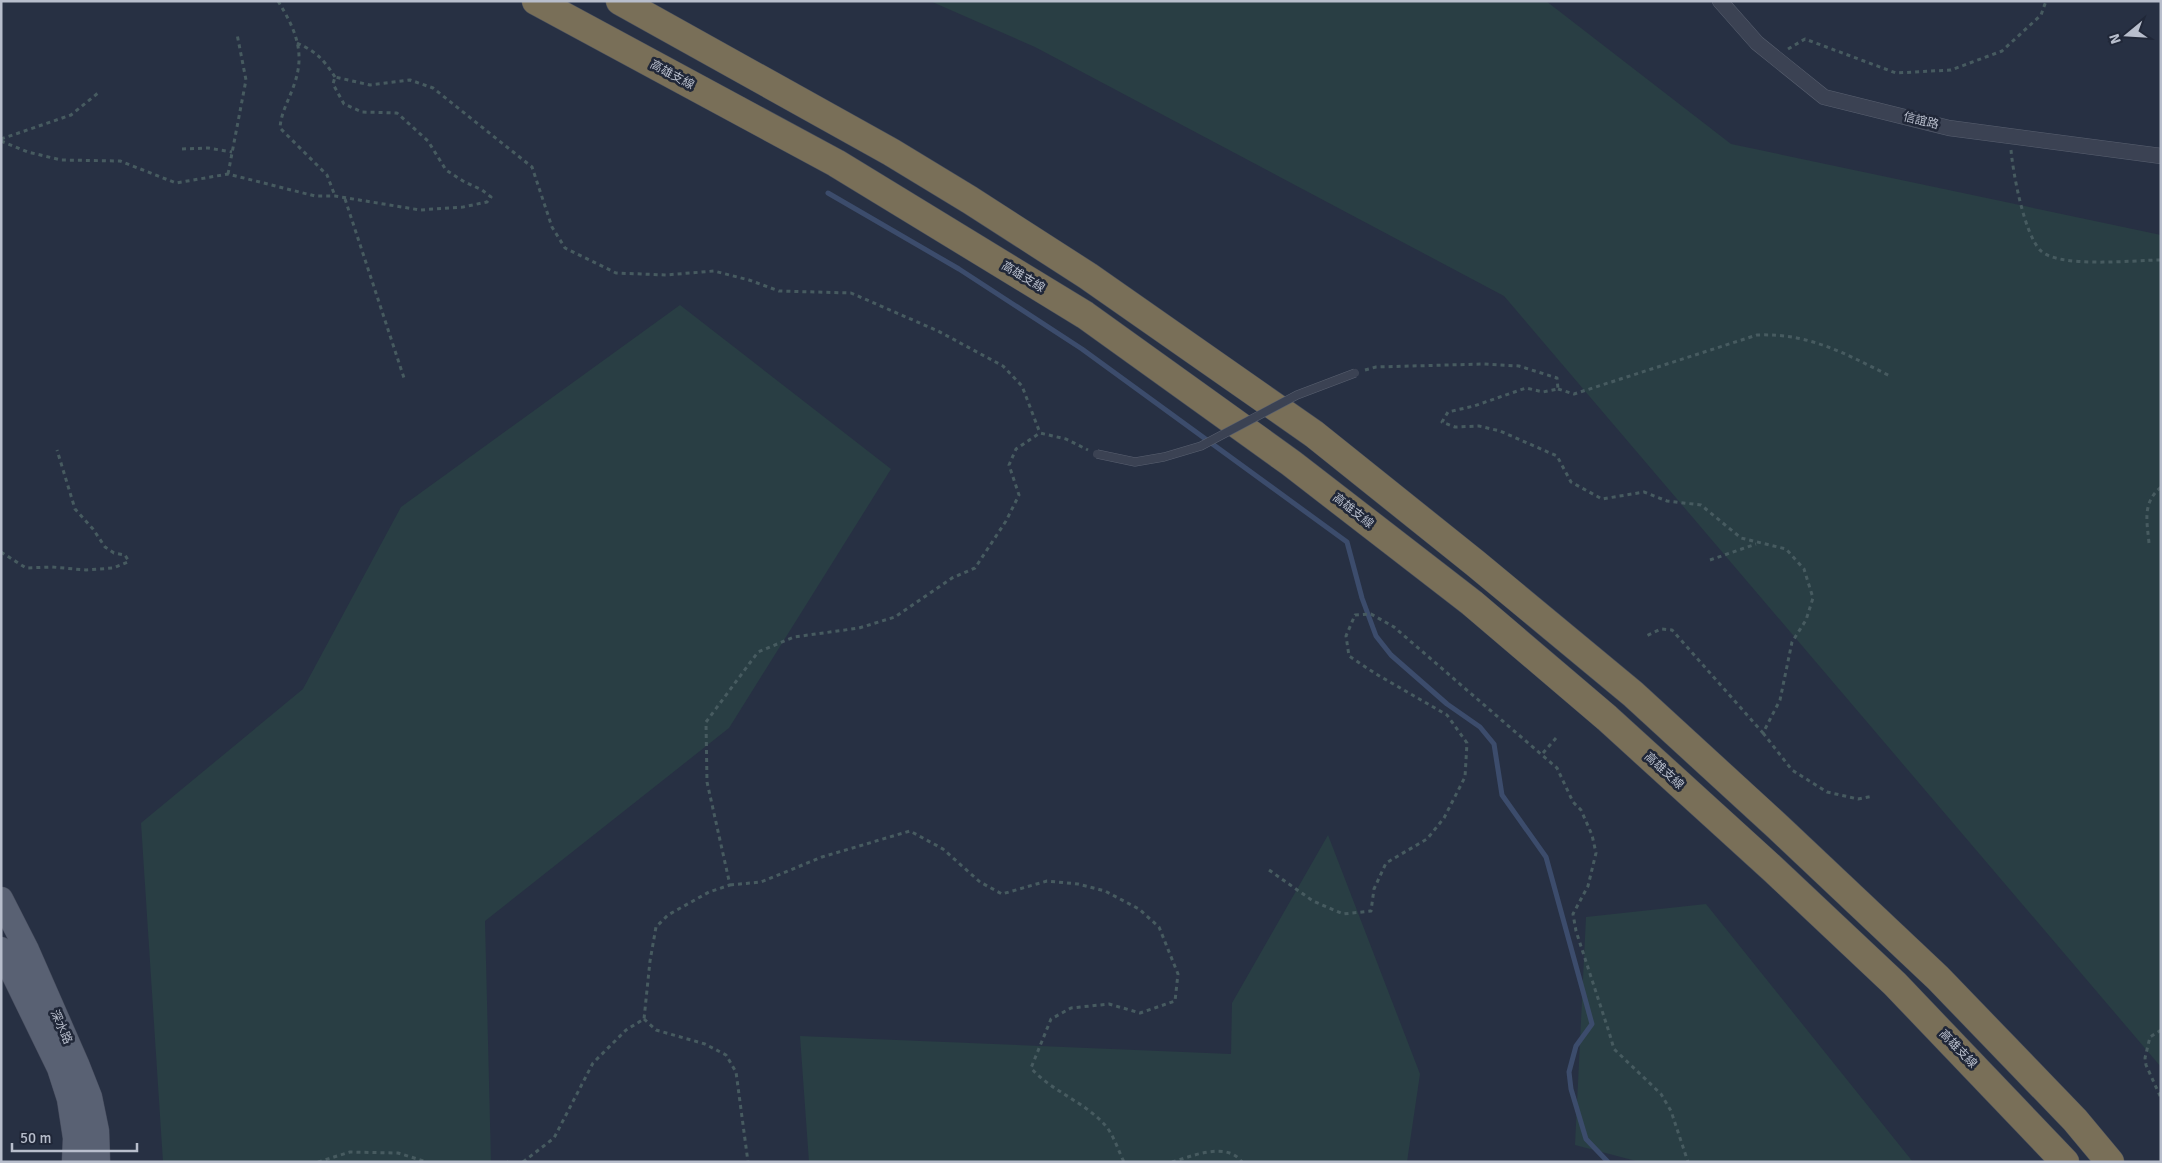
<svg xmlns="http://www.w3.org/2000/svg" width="2162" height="1163" viewBox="0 0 2162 1163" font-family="Signika,'Noto Sans TC',sans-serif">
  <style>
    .green { fill: #293e44 }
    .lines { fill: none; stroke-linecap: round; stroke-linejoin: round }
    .stream { stroke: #3c4c6c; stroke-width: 5 }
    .street-casing { stroke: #596070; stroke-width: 16 }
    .primary-casing { stroke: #454b5c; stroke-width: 25 }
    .highway-casing { stroke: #464d5d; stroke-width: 29 }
    .path { stroke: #475b60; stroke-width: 3; stroke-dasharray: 4 4; stroke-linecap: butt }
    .street { stroke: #3b4253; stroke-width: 15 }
    .primary { stroke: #596173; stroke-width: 24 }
    .highway { stroke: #796f58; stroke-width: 28 }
    .lane-bridge-casing { stroke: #596070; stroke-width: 9; stroke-linecap: butt }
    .lane-bridge { stroke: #3b4253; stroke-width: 8 }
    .labels { text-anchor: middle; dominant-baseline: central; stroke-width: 5; stroke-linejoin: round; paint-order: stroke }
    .street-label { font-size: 12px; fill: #b8becc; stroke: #202738 }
  </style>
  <rect width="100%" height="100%" fill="#273043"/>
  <path class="green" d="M930,1H1546L1731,144L2161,235V1067L1504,296L1035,47Z
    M680,305L891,469L729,728L485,921L491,1162H163L141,823L303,689L401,507Z
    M1328,835L1420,1074L1407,1162H809L800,1036L1231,1054L1232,1003Z
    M1706,904L1913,1162H1640L1575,1145L1586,917Z"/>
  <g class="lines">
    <path class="stream" d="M828,193L959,269L1082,349L1347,542L1362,598L1376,636L1391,655L1447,704L1480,727L1494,744L1502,795L1546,857L1592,1024L1576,1046L1569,1072L1571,1089L1586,1139L1608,1162"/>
    <g class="street-casing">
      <path id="street" d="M1720,1L1757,43L1824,97L1949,128L2161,156"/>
    </g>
    <g class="primary-casing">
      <path id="primary" d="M1,899L27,950L77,1064L90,1097L97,1131L98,1162
        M1,949L59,1068L69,1099L75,1138L74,1162"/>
    </g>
    <g class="highway-casing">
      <path id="highway" d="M536,1L836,163L1085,315L1291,463L1472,603L1607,718L1775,871L1895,984L2065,1162
        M620,1L891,152L970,200L1088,276L1314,434L1475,563L1633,694L1778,827L1938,978L2075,1120L2110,1162"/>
    </g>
    <path class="path" d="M278,1C295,29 306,52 294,85C289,100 281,112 280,128L327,175L335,196
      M297,43C317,52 323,59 335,77
      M1788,49L1805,39L1896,73L1951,70L2002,51L2041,15L2046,1
      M1,139L71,115L98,93
      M1,141L28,152L61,160L120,161L176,183L228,174L315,196H335L420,210L463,207L487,202L491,197L482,190L463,181L446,170L428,141L397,113L362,112L344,104L333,84L335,77L370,85L410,80L433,88L532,167L552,227L565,248L616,273L666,275L714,271L749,280L779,291L851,293L938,331L1003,366L1022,386L1040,433
      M182,149L208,148L232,152
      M2011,150C2013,173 2024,233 2040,250C2058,269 2134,260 2161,260
      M228,174L246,80L237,34
      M345,199L404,378
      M1365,370L1376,367L1483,364L1519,366L1557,378L1558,389L1543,392L1526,388L1474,406L1448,412L1442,422L1455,427L1479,426L1500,431L1557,456L1571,482L1602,499L1644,492L1667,501L1701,505L1741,538L1786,549L1804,569L1813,598L1806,620L1792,642L1780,700L1763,733L1672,630L1661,629L1646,636
      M1558,389L1574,394L1757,335C1809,333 1844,353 1890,376
      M2149,543C2147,521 2142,503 2161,487
      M1,552L26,568L52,567L86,570L113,568L128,562V560L125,555L114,553L105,547L93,529L75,509L57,450
      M1710,560L1756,544
      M1763,733L1792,770L1827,792L1858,799L1873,796
      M1543,753L1556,738
      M1269,870L1313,901L1343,914L1371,911L1374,889L1386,863L1427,839L1444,818L1465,777L1467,743L1447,715L1376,674L1349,656L1346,636L1355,615L1371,614L1394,627L1557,768L1573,802L1581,810L1592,835L1596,853L1588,886L1573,914L1576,931L1609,1032L1614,1049L1661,1094L1671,1111L1688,1162
      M730,885L761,882L822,857L910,831L943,849L980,882L1002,894L1047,881L1078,884L1105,891L1139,909L1159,927L1178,974L1175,1001L1140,1013L1109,1004L1071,1008L1051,1019L1031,1068C1051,1091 1083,1101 1104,1124C1113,1133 1118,1150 1124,1162
      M644,1019L656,1030L705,1044L726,1055L736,1072L748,1162
      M2161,1030L2150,1037L2145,1058L2146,1065L2161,1098
      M318,1162L350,1152L398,1153L427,1162
      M507,1162H508
      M523,1162L554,1138L593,1063L626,1030L644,1019L650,961L656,927L668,915L709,892L730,885L707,782L706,722L758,652L794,637L859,628L895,617L952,578L975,568L1006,521L1019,495L1009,465L1016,449L1040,433L1066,439L1088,450
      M1172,1162C1193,1156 1226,1141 1242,1162"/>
    <use href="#street" class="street"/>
    <use href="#primary" class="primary"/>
    <use href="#highway" class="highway"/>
    <g class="lane-bridge-casing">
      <path id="lane-bridge" d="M1097,454L1135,462L1164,457L1201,446L1297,395L1355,373"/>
    </g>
    <use href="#lane-bridge" class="lane-bridge"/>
  </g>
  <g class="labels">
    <g class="street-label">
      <text transform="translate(672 75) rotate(28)">高雄支線</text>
      <text transform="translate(1921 121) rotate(14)">信誼路</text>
      <text transform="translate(1023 277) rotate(31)">高雄支線</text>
      <text transform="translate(1353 511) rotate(38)">高雄支線</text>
      <text transform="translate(1664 771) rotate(42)">高雄支線</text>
      <text transform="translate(61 1027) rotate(66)">深水路</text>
      <text transform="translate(1958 1049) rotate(46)">高雄支線</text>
    </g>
  </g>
  <rect width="2162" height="1163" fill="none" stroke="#b8becc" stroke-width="5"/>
  <g transform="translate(2127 35) rotate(252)" stroke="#202738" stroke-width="4" paint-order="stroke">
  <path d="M0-4L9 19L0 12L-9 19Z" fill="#b8becc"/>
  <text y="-8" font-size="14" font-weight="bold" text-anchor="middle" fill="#b8becc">N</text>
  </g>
  <path d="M12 1143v8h125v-8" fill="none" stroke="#b8becc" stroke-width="2.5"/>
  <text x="20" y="1143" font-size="15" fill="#b8becc" stroke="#202738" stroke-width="4" paint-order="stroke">50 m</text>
</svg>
